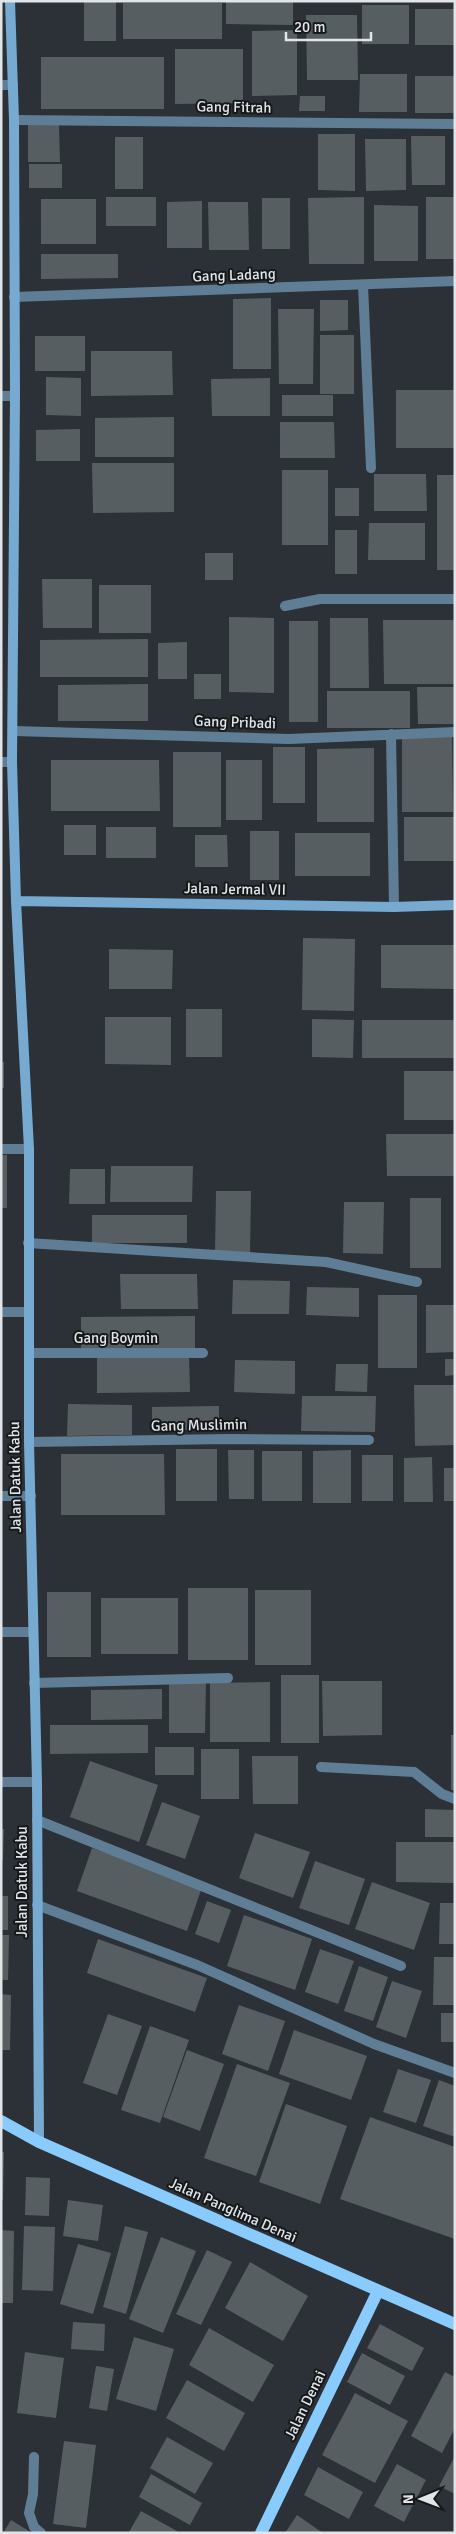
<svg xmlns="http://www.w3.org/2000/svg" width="456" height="2534" viewBox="0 0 456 2534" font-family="Signika,sans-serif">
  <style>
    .building { fill: #575e62 }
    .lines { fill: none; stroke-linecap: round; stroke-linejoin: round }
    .lane { stroke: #5f7e96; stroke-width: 10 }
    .street { stroke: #5f7e96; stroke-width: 10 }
    .secondary { stroke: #77aad0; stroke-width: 10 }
    .primary { stroke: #89cbfd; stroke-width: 12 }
    .labels { text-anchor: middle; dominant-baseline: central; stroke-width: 4; stroke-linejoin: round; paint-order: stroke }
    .street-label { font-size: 15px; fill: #e1e5e7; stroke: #16191b }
  </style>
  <rect width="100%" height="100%" fill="#2b3136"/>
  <path class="building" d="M84,1H116V41H84Z
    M226,1H293V25L226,24Z
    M123,3H222V39H123Z
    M362,5H409V44H362Z
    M415,9H455V45H415Z
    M306,15H357L358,80H307Z
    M297,30V95L252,96V31Z
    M175,49H243V103L175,104Z
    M41,57H164V109H41Z
    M360,74H407V112H359Z
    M415,76H455V113H415Z
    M300,96H325V111H299Z
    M28,125H59L60,162H28Z
    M318,134H355V191L318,190Z
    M411,136H445V185H412Z
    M115,137H143V189H115Z
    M365,139H406V190L366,191Z
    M29,164H62V188H29Z
    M106,197H156V226H106Z
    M364,197V264H309L308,198Z
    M426,197H455V259H426Z
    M262,198H290V249H262Z
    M41,199H96V244H41Z
    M202,201V248H167V202Z
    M208,202H248L249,250H209Z
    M374,205L418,206V261H374Z
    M41,254H118V278L41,279Z
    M271,298V369H233V299Z
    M320,300H348V330L320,331Z
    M278,309H314L313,384H279Z
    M320,335H354V394H320Z
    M35,336H85V371H35Z
    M91,351H172L173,395L91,396Z
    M46,377L81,378V416L46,415Z
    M270,378V416H212L211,379Z
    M396,390H455V448H396Z
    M282,395H333V416H282Z
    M174,417V457H95V418Z
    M280,422H334L335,458H280Z
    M80,429V461H36V430Z
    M92,463H174V512L93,513Z
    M282,470H328V545H282Z
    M374,474H426L427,511H374Z
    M437,475H455V570H437Z
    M335,488H359V516H335Z
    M369,523H425V560H368Z
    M335,530H357V574H335Z
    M205,553H233V580H205Z
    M42,579H92V628H43Z
    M99,585H151V633H99Z
    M229,617L274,618V693L229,692Z
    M330,618H368L369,688H330Z
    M383,620H455V684H384Z
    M289,621H318V722H289Z
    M148,639V677H40V640Z
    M187,642V679H158V643Z
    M194,674H221V699H194Z
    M148,684V721H58V685Z
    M417,687H455V724H418Z
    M327,691H410V728H327Z
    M402,736H452L453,812H402Z
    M273,747H305V803H273Z
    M374,748V822H317V749Z
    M173,752H221V827H173Z
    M51,760H159L160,811H51Z
    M226,760H262V820H226Z
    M404,817H455V861H404Z
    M64,825H96V855H64Z
    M106,827H156V858H106Z
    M250,831H279V880H250Z
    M295,833H370V876H295Z
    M195,835H227L228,867H195Z
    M303,938L355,939L354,1011L302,1010Z
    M381,945H455V989L381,988Z
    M109,949L173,950L172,989H109Z
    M186,1009H222V1057H186Z
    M105,1017H171V1065L105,1064Z
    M312,1019L354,1020L353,1058L312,1057Z
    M362,1020H455V1058H362Z
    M1,1062H4V1088H1Z
    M404,1071H455V1120H404Z
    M386,1134H455V1176H387Z
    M1,1155H7V1208H1Z
    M111,1166H193L192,1202H110Z
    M70,1169H105V1204H69Z
    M216,1191H251L250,1253H215Z
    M410,1198H441V1268H410Z
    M344,1202H384L383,1254L343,1253Z
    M92,1215H187V1243H92Z
    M120,1274H197L198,1309H121Z
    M233,1280L290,1281L289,1314H232Z
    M307,1287L359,1288V1317L306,1315Z
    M378,1295H417V1368H378Z
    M426,1305H455V1352L426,1353Z
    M195,1316V1350H81V1317Z
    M189,1355L190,1392L97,1393V1356Z
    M445,1359H455V1375L445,1376Z
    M235,1360L295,1361V1394L234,1392Z
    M336,1364H368L367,1392L335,1391Z
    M414,1385H455V1445L415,1446Z
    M302,1396H376L375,1432L301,1431Z
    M68,1404L132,1405V1435L67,1436Z
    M219,1406V1430H152V1407Z
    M176,1449H217V1501H176Z
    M228,1450H254V1499H229Z
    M351,1450V1503H313V1451Z
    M262,1451H302V1501H262Z
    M61,1454H164L165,1515H61Z
    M362,1455H393V1501H362Z
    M432,1457L433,1502H404V1458Z
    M444,1468H455V1501H444Z
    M188,1588H248V1660H188Z
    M255,1590H311V1665H255Z
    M47,1592H91V1657H47Z
    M101,1598H178V1654H101Z
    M281,1675H319V1743H281Z
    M322,1681H382V1735L323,1736Z
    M169,1682H206L205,1733H169Z
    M270,1682V1742H210V1683Z
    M162,1689V1719L91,1720V1690Z
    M50,1725H148V1753L50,1754Z
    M451,1735H455V1790H451Z
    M155,1747H194V1775H155Z
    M201,1749H239V1799H201Z
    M252,1756H298V1804H253Z
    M90,1761L158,1785L139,1842L70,1817Z
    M162,1802L200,1816L185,1859L146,1845Z
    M425,1809L455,1810V1837H425Z
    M1,1829H4L3,1860H1Z
    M255,1833L310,1852L293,1898L239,1878Z
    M396,1842H455V1883L396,1882Z
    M92,1848L202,1887L187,1931L77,1891Z
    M315,1861L365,1879L349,1925L299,1908Z
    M372,1882L430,1903L414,1950L355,1929Z
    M1,1896H8V1930H1Z
    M207,1901L231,1910L219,1943L195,1934Z
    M440,1903H455V1944H439Z
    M244,1915L312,1939L295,1990L227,1966Z
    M1,1935H9L8,1980H1Z
    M98,1939L207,1978L195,2012L87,1973Z
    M320,1949L354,1961L338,2004L305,1992Z
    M434,1957H455V2005H433Z
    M359,1966L388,1977L373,2021L344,2011Z
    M392,1981L422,1991L406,2038L376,2027Z
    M1,1994L11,1995L10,2050H1Z
    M239,2005L285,2021L268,2071L222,2054Z
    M441,2013H455V2042H441Z
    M108,2014L142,2026L117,2095L83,2083Z
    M150,2026L189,2040L160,2123L121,2110Z
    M294,2030L367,2056L351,2100L279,2074Z
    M187,2050L224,2064L200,2131L163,2117Z
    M237,2064L290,2083L256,2176L204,2158Z
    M398,2069L431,2080L416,2123L383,2112Z
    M439,2080L455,2086V2137L423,2126Z
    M286,2104L347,2126L320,2204L259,2182Z
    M370,2117L455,2147V2239L340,2199Z
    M1,2152H4L3,2200H1Z
    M26,2177L50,2178L49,2216L25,2215Z
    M68,2200L103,2205L98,2241L63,2236Z
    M24,2226L55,2227L53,2291L22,2290Z
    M125,2226L148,2232L126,2314L103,2307Z
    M1,2230L14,2231L13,2303H1Z
    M161,2237L196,2251L163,2333L129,2319Z
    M78,2244L111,2253L93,2314L60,2304Z
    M207,2250L232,2262L201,2325L176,2314Z
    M250,2262L308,2296L283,2341L225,2308Z
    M73,2322L105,2324L104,2351L71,2349Z
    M380,2324L424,2348L412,2371L367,2348Z
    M209,2328L274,2365L253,2402L189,2365Z
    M134,2337L174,2349L156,2411L116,2399Z
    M25,2352L64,2358L56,2418L17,2413Z
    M362,2353L405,2376L390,2405L347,2382Z
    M96,2366L114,2369L107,2411L89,2408Z
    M445,2372L455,2377V2428L442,2453L411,2436Z
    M187,2380L245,2413L224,2451L166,2418Z
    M355,2393L408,2421L375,2483L322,2455Z
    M167,2437L213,2463L195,2494L150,2468Z
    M64,2441L96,2445L86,2528L53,2524Z
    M455,2456V2494L439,2486Z
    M397,2464L426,2480L404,2522L374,2506Z
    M318,2467L363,2492L349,2519L304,2495Z
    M151,2474L202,2503L190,2525L139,2497Z
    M141,2511L177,2531L176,2533L129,2532Z
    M297,2515L323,2533H285Z
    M11,2520L32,2533H3Z"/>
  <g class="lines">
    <path class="lane" d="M29,1353H203
      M34,1683L228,1678"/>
    <path class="street" d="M1,85H13
      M14,120L455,124
      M363,285L371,468
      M14,297L455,281
      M1,396H15
      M285,606L320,599H455
      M14,731L289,739L455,732
      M391,734L394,907
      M1,762H12
      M1,1149H29
      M28,1243L326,1262L417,1282
      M1,1312H28
      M29,1442L230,1439L369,1440
      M1,1496H31
      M1,1632H32
      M321,1767L414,1772L442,1794L455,1799
      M1,1782H37
      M37,1820L401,1966
      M37,1905L197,1965L374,2044L455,2073
      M34,2457L33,2494L29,2513L34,2527L41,2533"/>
    <path class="secondary" d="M10,1L14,120L15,396L12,762L16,901L29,1149V1442L37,1782L39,2142
      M16,901L394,907L455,905"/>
    <path class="primary" d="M1,2121L39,2142L455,2324
      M261,2533L378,2291"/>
  </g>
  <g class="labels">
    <g class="street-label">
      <text transform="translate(234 107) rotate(1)">Gang Fitrah</text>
      <text transform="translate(234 275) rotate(-2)">Gang Ladang</text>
      <text transform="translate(235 722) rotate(2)">Gang Pribadi</text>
      <text transform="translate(235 889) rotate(1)">Jalan Jermal VII</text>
      <text x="116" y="1338">Gang Boymin</text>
      <text transform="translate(199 1425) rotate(-1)">Gang Muslimin</text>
      <text transform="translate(15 1477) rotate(-91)">Jalan Datuk Kabu</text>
      <text transform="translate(22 1882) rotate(-90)">Jalan Datuk Kabu</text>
      <text transform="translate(233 2210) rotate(24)">Jalan Panglima Denai</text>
      <text transform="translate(305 2405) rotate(-64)">Jalan Denai</text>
    </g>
  </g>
  <rect width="456" height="2534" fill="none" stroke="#e1e5e7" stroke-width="5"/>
  <g transform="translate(421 2499) rotate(269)" stroke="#16191b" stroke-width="4" paint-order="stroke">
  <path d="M0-4L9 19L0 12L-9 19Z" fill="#e1e5e7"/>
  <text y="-8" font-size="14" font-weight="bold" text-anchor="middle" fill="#e1e5e7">N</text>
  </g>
  <path d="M286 32v8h85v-8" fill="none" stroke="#e1e5e7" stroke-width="2.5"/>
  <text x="294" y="32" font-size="15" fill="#e1e5e7" stroke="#16191b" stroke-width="4" paint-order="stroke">20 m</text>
</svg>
